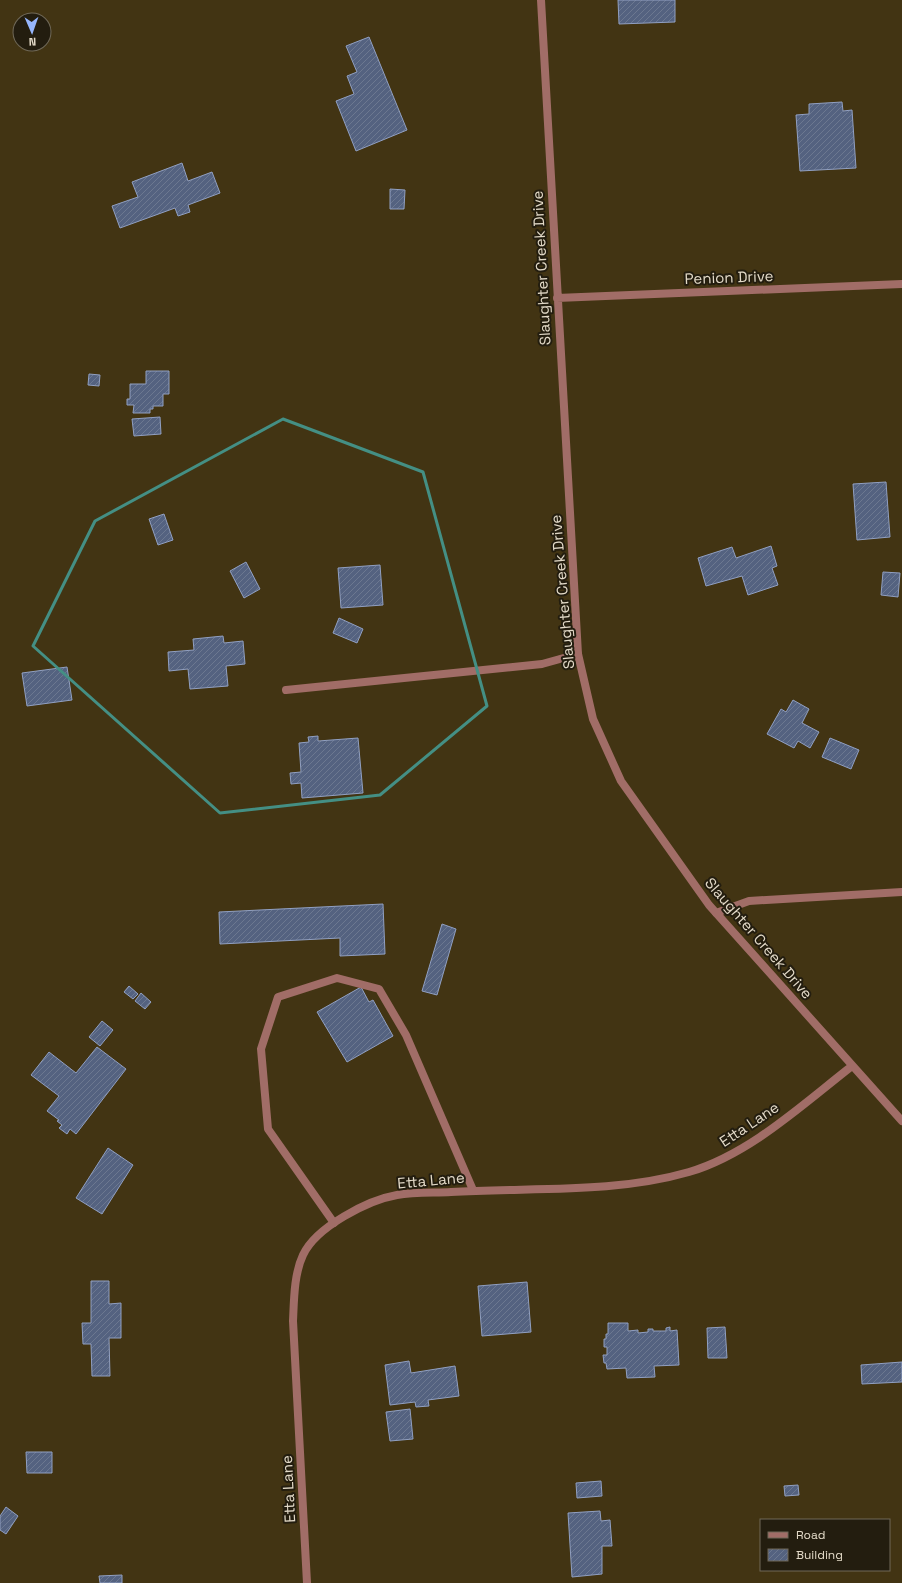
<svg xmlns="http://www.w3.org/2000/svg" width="902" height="1583" viewBox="0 0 902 1583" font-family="'Space Grotesk',sans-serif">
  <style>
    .building { fill: url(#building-hatch); stroke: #91a0c2 }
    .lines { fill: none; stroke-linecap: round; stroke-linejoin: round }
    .lane { stroke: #a16d67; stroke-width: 8 }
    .street { stroke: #a16d67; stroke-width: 8 }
    .marked { fill: none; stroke: #448f84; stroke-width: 3; stroke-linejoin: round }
    .labels { text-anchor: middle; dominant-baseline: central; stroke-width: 4; stroke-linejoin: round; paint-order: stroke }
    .street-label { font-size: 15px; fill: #e3dac8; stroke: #231d0f }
  </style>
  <defs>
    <pattern id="building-hatch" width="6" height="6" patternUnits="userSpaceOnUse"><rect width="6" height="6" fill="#546280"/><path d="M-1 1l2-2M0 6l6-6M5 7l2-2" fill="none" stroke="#6c7890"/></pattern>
  </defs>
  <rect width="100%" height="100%" fill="#423413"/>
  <path class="building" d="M618,0H675V22L619,24Z
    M369,37L407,130L356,151L336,101L354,94L347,76L357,72L346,46Z
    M842,102L843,111L852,110L856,168L800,171L796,115L809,114V104Z
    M182,163L188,181L212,172L220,193L188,205L190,212L178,216L175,208L120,228L112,206L138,197L132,182Z
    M390,189L405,190L404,209H390Z
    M146,371H169V394H163V406H153V409H150V413H133L134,405H127V399H130V384H146Z
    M89,374L100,375L99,386L88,385Z
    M160,417L161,434L134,436L132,419Z
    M886,482L890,537L857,540L853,484Z
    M164,514L173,540L158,545L149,519Z
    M771,546L777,566L772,568L778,585L748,595L742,576L706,586L698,558L732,547L736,558Z
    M246,562L260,589L244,598L230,571Z
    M380,565L383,605L341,608L338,568Z
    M883,572L900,573L898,597L881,595Z
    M339,618L363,629L357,643L333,633Z
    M223,636L224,643L243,641L245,664L226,666L228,686L190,689L188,669L169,671L168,652L194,650L193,639Z
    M67,667L72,700L27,706L22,673Z
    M793,700L809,709L802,723L819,732L810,748L798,741L794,748L767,734L781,709L786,712Z
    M318,736V741L358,738L363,793L302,798L301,783L291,784L290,773L301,772L299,743L309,742L308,737Z
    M830,738L859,750L851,769L822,757Z
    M383,904L385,954L340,956V938L220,944L219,912Z
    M442,924L456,929L437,995L422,991Z
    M129,986L138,994L133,999L124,992Z
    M361,987L369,1002L373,1000L393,1036L347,1062L317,1012Z
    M141,993L151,1002L145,1009L135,1001Z
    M102,1021L113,1030L100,1046L89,1037Z
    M97,1047L126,1069L76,1134L70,1129L67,1134L59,1128L62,1125L57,1121L59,1120L47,1111L59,1096L31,1075L49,1052L76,1073Z
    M108,1148L133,1165L102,1214L76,1198Z
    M91,1281H109V1304L121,1303V1338H109L110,1376H92L91,1344H83L82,1323H91Z
    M527,1282L531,1332L482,1336L478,1286Z
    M608,1323H628V1331L638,1330V1333L648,1332V1329H653V1331H666V1328L670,1327V1331L677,1330L679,1365L654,1366L655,1377L627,1378L626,1368L607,1369L606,1363H604L603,1355H607V1347H604V1339H606V1334H608Z
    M725,1327L727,1358H708L707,1328Z
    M409,1361L411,1373L455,1366L459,1396L428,1400L429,1406L416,1407L415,1402L390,1405L385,1365Z
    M902,1362V1382L862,1384L861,1365Z
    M410,1409L413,1439L390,1441L386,1412Z
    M26,1452H52V1473H27Z
    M601,1481L602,1496L577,1498L576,1483Z
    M798,1485L799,1495L785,1496L784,1486Z
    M6,1507L18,1516L6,1534L0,1530V1516Z
    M600,1511L601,1521L610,1520L612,1546H602V1574L572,1577L568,1513Z
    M122,1575V1583H100L99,1576Z"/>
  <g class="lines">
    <path class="lane" d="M286,690L542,664L578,654
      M716,913L749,901L902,892
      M334,1223L268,1129L261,1049L278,997L337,978L379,989L406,1035L473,1190"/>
    <path class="street" d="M541,0L578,654L593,719L621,781L709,905L902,1121
      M557,298L902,284
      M307,1583L293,1321C294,1300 294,1274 303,1255C316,1227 368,1200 397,1195C415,1192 434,1193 451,1192C530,1187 613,1194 689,1172C750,1154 803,1104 852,1066"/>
  </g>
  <path class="marked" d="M283,419L423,472L487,706L380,795L220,813L33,646L95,521Z"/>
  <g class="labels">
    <g class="street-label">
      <text transform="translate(541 268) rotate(-93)">Slaughter Creek Drive</text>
      <text transform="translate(729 277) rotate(-2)">Penion Drive</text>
      <text transform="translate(562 592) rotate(-95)">Slaughter Creek Drive</text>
      <text transform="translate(759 938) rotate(49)">Slaughter Creek Drive</text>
      <text transform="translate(749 1124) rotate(-34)">Etta Lane</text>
      <text transform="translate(431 1180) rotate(-5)">Etta Lane</text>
      <text transform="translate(288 1489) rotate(-93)">Etta Lane</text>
    </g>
  </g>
  <rect x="760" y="1519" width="130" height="52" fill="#231d0f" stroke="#706959"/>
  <rect x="768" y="1532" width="20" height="6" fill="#a16d67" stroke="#706959"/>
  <text x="796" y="1539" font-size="12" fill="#e3dac8">Road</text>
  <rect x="768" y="1549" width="20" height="12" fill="url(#building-hatch)" stroke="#706959"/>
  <text x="796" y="1559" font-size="12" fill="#e3dac8">Building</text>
  <g transform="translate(32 32) rotate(178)"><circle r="19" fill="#231d0f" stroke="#706959"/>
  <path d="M0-3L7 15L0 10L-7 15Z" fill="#96b6fd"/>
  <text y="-6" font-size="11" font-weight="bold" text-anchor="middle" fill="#e3dac8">N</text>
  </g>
</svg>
